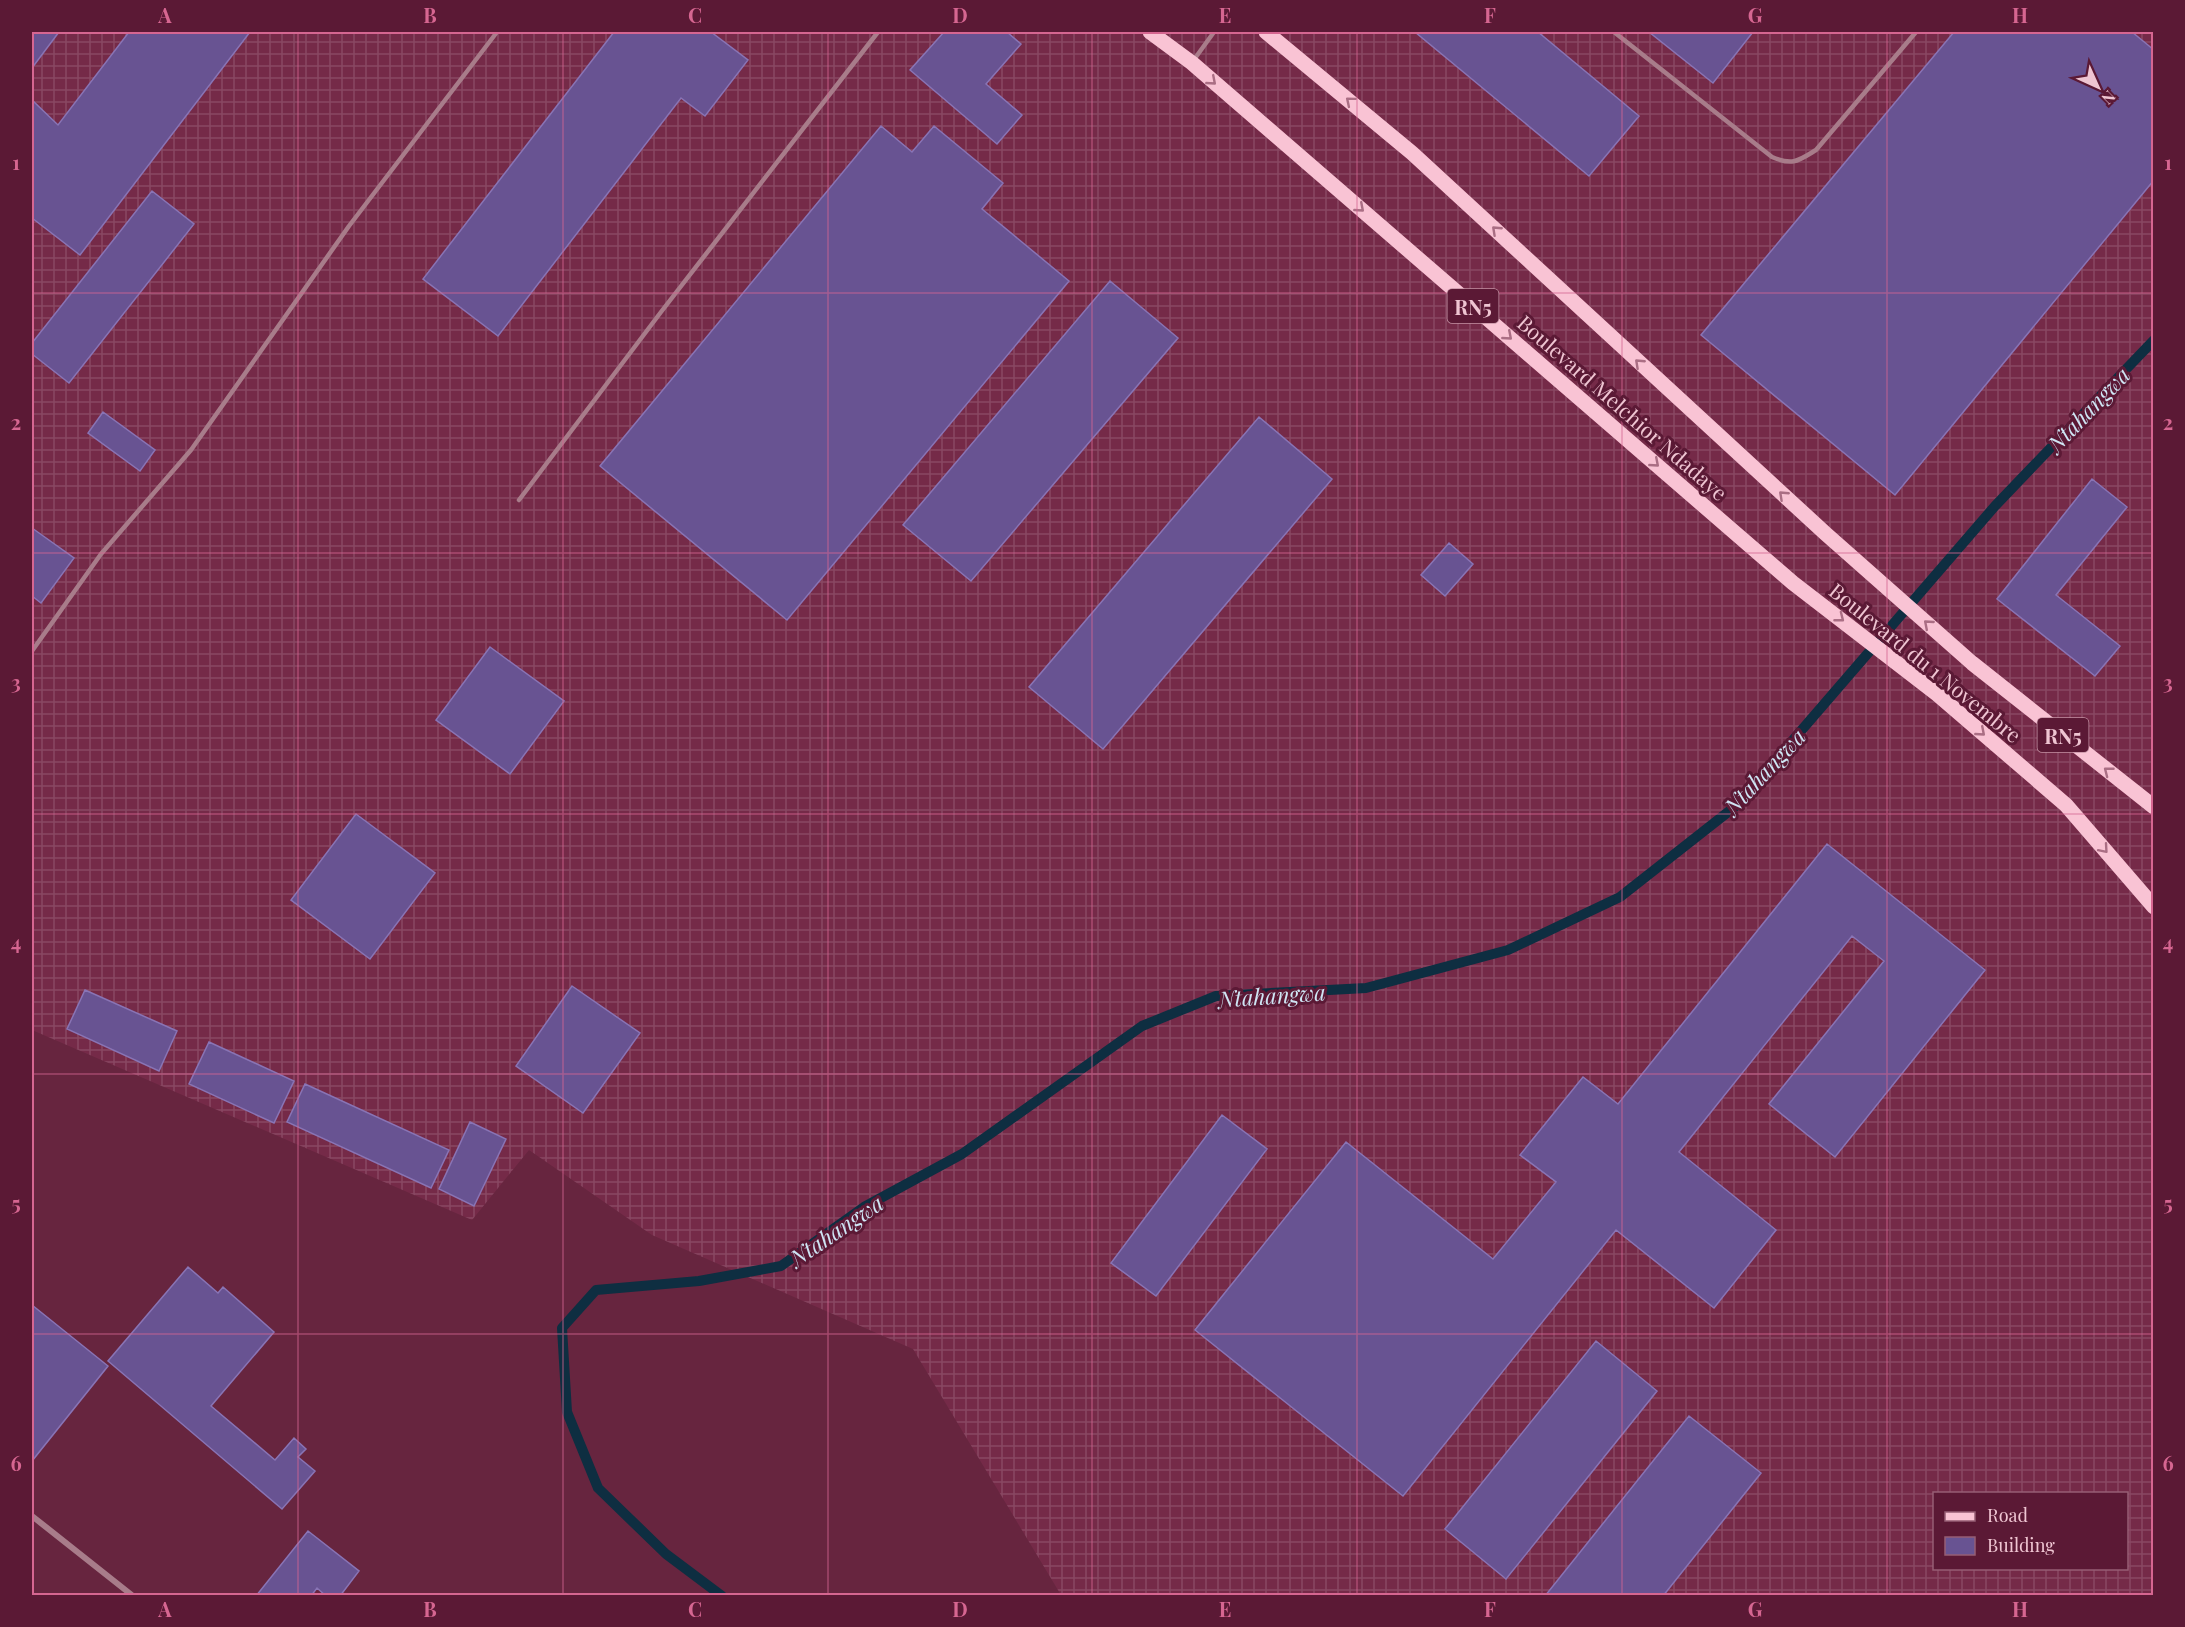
<svg xmlns="http://www.w3.org/2000/svg" width="2185" height="1627" viewBox="0 0 2185 1627" font-family="'Playfair Display',serif">
  <style>
    .industrial { fill: url(#industrial-grid); fill-rule: evenodd }
    .lines { fill: none; stroke-linecap: round; stroke-linejoin: round }
    .stream { stroke: #0e2e41; stroke-width: 10 }
    .building { fill: #685392; stroke: #8974b5; stroke-width: 1.5 }
    .lane { stroke: #a87c8a; stroke-width: 4.5 }
    .street { stroke: #a87c8a; stroke-width: 6 }
    .primary { stroke: #f9c3d4; stroke-width: 15 }
    .oneway { stroke: #aa6e84 }
    .grid { fill: none; stroke: #d66691; stroke-width: 1.5; stroke-opacity: 0.55 }
    .labels { text-anchor: middle; dominant-baseline: central; stroke-width: 6; stroke-linejoin: round; paint-order: stroke }
    .shield { fill: #5b1935; stroke: #c391a3; stroke-width: 1.5 }
    .shield-label { font-size: 20px; font-weight: bold; fill: #efc5d2 }
    .street-label { font-size: 21px; fill: #efc5d2; stroke: #5b1935 }
    .water-label { font-size: 22px; font-style: italic; fill: #cfe5f4; stroke: #5b1935 }
    .neatline { fill: none; stroke: #d66691; stroke-width: 2 }
    .grid-label { font-size: 20px; text-anchor: middle; font-weight: bold; fill: #d66691 }
  </style>
  <defs>
    <pattern id="industrial-grid" width="8" height="8" patternUnits="userSpaceOnUse" patternTransform="scale(1.5)"><rect width="8" height="8" fill="#752a48"/><path d="M0 4h8M4 0v8" fill="none" stroke="#894762"/></pattern>
  </defs>
  <rect width="100%" height="100%" fill="#67253f"/>
  <path class="industrial" d="M32,32H2153V1595H1061L913,1349L652,1235L529,1150L472,1220L32,1030ZM1934,1494H2126V1568H1934Z"/>
  <g class="lines">
    <path class="stream" d="M722,1596L666,1554L598,1488L567,1412L562,1328L596,1290L699,1281L781,1266L864,1207L962,1154L1142,1026L1216,996L1366,988L1508,950L1620,897L1737,805L1995,506L2154,340"/>
  </g>
  <path class="building" d="M32,32H59L32,68Z
    M129,32H250L80,255L32,218V100L58,125Z
    M614,32H711L748,60L705,116L681,98L498,336L423,279Z
    M944,32H1007L1021,44L986,84L1022,115L997,144L910,70Z
    M1415,32H1538L1639,116L1589,176Z
    M1649,32H1753L1713,83Z
    M1954,32H2132L2154,50V180L1895,495L1701,335Z
    M881,126L912,152L934,126L1003,183L982,209L1069,281L787,620L600,466Z
    M152,191L194,224L69,383L32,354V343Z
    M1110,281L1178,338L971,581L903,525Z
    M103,412L155,450L140,471L88,433Z
    M1259,417L1332,479L1103,749L1029,687Z
    M2092,479L2127,507L2056,595L2120,646L2095,676L1997,599Z
    M32,528L74,558L41,603L32,596Z
    M1449,543L1473,564L1445,596L1421,575Z
    M490,647L564,701L510,774L436,720Z
    M356,814L435,873L370,959L291,900Z
    M1827,844L1985,970L1835,1157L1769,1104L1884,961L1852,936L1679,1152L1776,1230L1714,1308L1616,1230L1403,1496L1195,1330L1346,1142L1493,1259L1556,1182L1520,1155L1583,1077L1618,1104Z
    M572,986L640,1033L583,1113L516,1066Z
    M85,990L177,1031L159,1071L67,1029Z
    M209,1042L294,1081L274,1123L189,1084Z
    M305,1084L449,1150L431,1188L287,1122Z
    M1222,1115L1267,1149L1156,1296L1111,1263Z
    M470,1122L506,1139L474,1206L439,1189Z
    M188,1267L218,1293L223,1287L274,1332L211,1406L275,1460L294,1438L306,1449L298,1457L315,1471L282,1509L108,1361Z
    M32,1305L108,1366L32,1461Z
    M1596,1341L1657,1391L1506,1579L1445,1529Z
    M1689,1416L1761,1473L1663,1596H1545Z
    M308,1531L359,1571L340,1596H326L317,1588L311,1596H256Z"/>
  <g class="lines">
    <path class="lane" d="M1614,32L1772,157C1793,166 1798,161 1816,150L1916,32
      M1193,61L1214,32
      M519,500L661,312L878,32
      M32,651L101,554L191,450L349,226L497,32"/>
    <path class="street" d="M32,1516L133,1596"/>
    <path class="primary" d="M1150,32L1192,63L1793,583L1937,694L2066,805L2154,907
      M1266,32L1412,153L1826,534L1972,663L2154,807"/>
  </g>
  <defs><path id="oneway-chevron" d="M-2-3.5L2.5 0L-2 3.5" fill="none" stroke-width="1.6" stroke-linecap="round" stroke-linejoin="round" transform="scale(1.5)"/></defs>
  <g class="oneway">
    <use href="#oneway-chevron" transform="translate(1212 81) rotate(41)"/>
    <use href="#oneway-chevron" transform="translate(1350 101) rotate(-140)"/>
    <use href="#oneway-chevron" transform="translate(1360 208) rotate(41)"/>
    <use href="#oneway-chevron" transform="translate(1496 230) rotate(-137)"/>
    <use href="#oneway-chevron" transform="translate(1508 336) rotate(41)"/>
    <use href="#oneway-chevron" transform="translate(1639 363) rotate(-137)"/>
    <use href="#oneway-chevron" transform="translate(1655 463) rotate(41)"/>
    <use href="#oneway-chevron" transform="translate(1783 495) rotate(-137)"/>
    <use href="#oneway-chevron" transform="translate(1840 618) rotate(38)"/>
    <use href="#oneway-chevron" transform="translate(1928 624) rotate(-139)"/>
    <use href="#oneway-chevron" transform="translate(1981 732) rotate(41)"/>
    <use href="#oneway-chevron" transform="translate(2108 771) rotate(-142)"/>
    <use href="#oneway-chevron" transform="translate(2104 849) rotate(49)"/>
  </g>
  <path class="grid" d="M298,32V1596M563,32V1596M828,32V1596M1092,32V1596M1357,32V1596M1622,32V1596M1887,32V1596M32,293H2154M32,553H2154M32,814H2154M32,1074H2154M32,1334H2154"/>
  <g class="labels">
    <g class="shield">
      <rect x="1447.5" y="289" width="51" height="34" rx="4.5"/>
      <rect x="2037.5" y="718" width="51" height="34" rx="4.5"/>
    </g>
    <g class="shield-label">
      <text x="1473" y="306">RN5</text>
      <text x="2063" y="735">RN5</text>
    </g>
    <g class="street-label">
      <text transform="translate(1623 407) rotate(41)">Boulevard Melchior Ndadaye</text>
      <text transform="translate(1926 662) rotate(39)">Boulevard du 1 Novembre</text>
    </g>
    <g class="water-label">
      <text transform="translate(2088 409) rotate(-46)">Ntahangwa</text>
      <text transform="translate(1764 771) rotate(-47)">Ntahangwa</text>
      <text transform="translate(1272 995) rotate(-4)">Ntahangwa</text>
      <text transform="translate(836 1230) rotate(-34)">Ntahangwa</text>
    </g>
  </g>
  <rect width="2185" height="1627" fill="none" stroke="#5b1935" stroke-width="66"/>
  <rect x="1933" y="1492" width="195" height="78" fill="#5b1935" stroke="#965e74" stroke-width="1.5"/>
  <rect x="1945" y="1512" width="30" height="9" fill="#f9c3d4" stroke="#965e74" stroke-width="1.5"/>
  <text x="1987" y="1522" font-size="18" fill="#efc5d2">Road</text>
  <rect x="1945" y="1537" width="30" height="18" fill="#685392" stroke="#965e74" stroke-width="1.5"/>
  <text x="1987" y="1552" font-size="18" fill="#efc5d2">Building</text>
  <g transform="translate(2098 87) rotate(135)" stroke="#5b1935" stroke-width="4.5" paint-order="stroke">
  <path d="M0-4.5L10 22L0 15L-10 22Z" fill="#efc5d2"/>
  <text y="-9" font-size="16" font-weight="bold" text-anchor="middle" fill="#efc5d2">N</text>
  </g>
  <rect x="33" y="33" width="2119" height="1561" class="neatline"/>
  <g class="grid-label">
    <text x="165" y="23">A</text>
    <text x="430" y="23">B</text>
    <text x="695" y="23">C</text>
    <text x="960" y="23">D</text>
    <text x="1225" y="23">E</text>
    <text x="1490" y="23">F</text>
    <text x="1755" y="23">G</text>
    <text x="2020" y="23">H</text>
    <text x="16" y="170">1</text>
    <text x="2168" y="170">1</text>
    <text x="16" y="430">2</text>
    <text x="2168" y="430">2</text>
    <text x="16" y="690">3</text>
    <text x="2168" y="690">3</text>
    <text x="16" y="950">4</text>
    <text x="2168" y="950">4</text>
    <text x="16" y="1211">5</text>
    <text x="2168" y="1211">5</text>
    <text x="16" y="1471">6</text>
    <text x="2168" y="1471">6</text>
    <text x="165" y="1617">A</text>
    <text x="430" y="1617">B</text>
    <text x="695" y="1617">C</text>
    <text x="960" y="1617">D</text>
    <text x="1225" y="1617">E</text>
    <text x="1490" y="1617">F</text>
    <text x="1755" y="1617">G</text>
    <text x="2020" y="1617">H</text>
  </g>
</svg>
